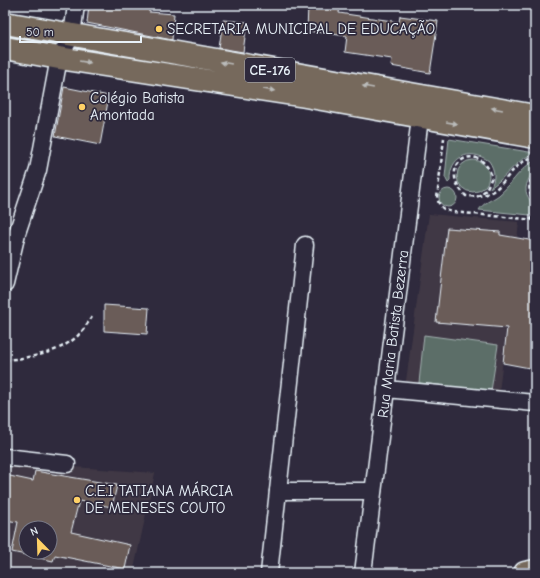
<svg xmlns="http://www.w3.org/2000/svg" width="540" height="578" viewBox="0 0 540 578" font-family="'Comic Neue',sans-serif">
  <style>
    .built { fill: #413945; fill-rule: evenodd }
    .green { fill: #5b6e67; stroke: #a2b0b0 }
    .building { fill: #6a5b58; stroke: #e8f1f8; fill-rule: evenodd }
    .lines { fill: none; stroke-linecap: round; stroke-linejoin: round }
    .street-casing { stroke: #e8f1f8; stroke-width: 19 }
    .primary-casing { stroke: #e8f1f8; stroke-width: 25 }
    .path { stroke: #e8f1f8; stroke-width: 2.5; stroke-dasharray: 4 3; stroke-linecap: butt }
    .street { stroke: #2f2a3d; stroke-width: 16 }
    .primary { stroke: #76695c; stroke-width: 22 }
    .oneway { fill: #babbba }
    .poi-dot { fill: #ffd166; stroke: #2f2a3d; stroke-width: 1.5 }
    .labels { text-anchor: middle; dominant-baseline: central; stroke-width: 3.5; stroke-linejoin: round; paint-order: stroke }
    .shield { fill: #2f2a3d; stroke: #b0b5c0; stroke-width: 1 }
    .shield-label { font-size: 14px; font-weight: bold; fill: #e8f1f8 }
    .poi-label { font-size: 15px; fill: #e8f1f8; stroke: #2f2a3d; text-anchor: start }
    .street-label { font-size: 15px; fill: #e8f1f8; stroke: #2f2a3d }
  </style>
  <rect width="100%" height="100%" fill="#2f2a3d"/>
  <filter id="ink" filterUnits="userSpaceOnUse"><feTurbulence type="fractalNoise" baseFrequency=".025" numOctaves="2"/><feDisplacementMap in="SourceGraphic" scale="8" xChannelSelector="R" yChannelSelector="G"/><feConvolveMatrix kernelMatrix="1 2 1 2 8 2 1 2 1" color-interpolation-filters="sRGB"/></filter>
  <g filter="url(#ink)">
    <path class="built" d="M429,214L519,222L499,392L406,381Z
      M5,462L155,473L133,573H5ZM26,528H50V552H26Z"/>
    <path class="green" d="M449,139L535,153C515,160 507,177 490,188C496,179 495,170 489,161C469,147 449,157 450,181L448,183L445,177Z
      M457 176a16 16 0 1 1 32 0a16 16 0 1 1-32 0Z
      M532,162H535C535,172 527,178 526,188C525,198 535,203 535,211L530,215L479,210C484,202 491,201 499,195C511,185 518,171 532,162Z
      M439 198a9 9 0 1 1 18 0a9 9 0 1 1-18 0Z
      M424,335L498,345L491,391L419,383Z"/>
    <path class="building" d="M89,5H149V12L174,14L172,40L87,23Z
      M308,5H340L339,13L399,22L400,16L438,21L430,73L391,66L392,59L345,52L347,36L307,31Z
      M223,20L247,22L243,52L219,48Z
      M64,87L109,96L100,145L55,136Z
      M447,228L500,232V235L535,241V369L503,363L507,328L436,322Z
      M104,305L149,308L147,334L104,331Z
      M35,471L117,485L112,507L79,501L71,532L130,545L125,569L55,555L53,561L12,552L18,522L5,520V475L33,481ZM26,528H50V552H26Z"/>
    <g class="lines">
      <g class="street-casing">
        <g id="street">
          <path d="M5,284L17,233L38,170L59,58L72,35L76,5"/>
          <path d="M386,389L535,403"/>
          <path d="M5,457L67,464"/>
          <path d="M278,491H373"/>
          <path d="M269,573L305,245"/>
          <path id="s1" d="M363,573L420,118L419,107"/>
        </g>
      </g>
      <g class="primary-casing">
        <path id="primary" d="M5,23L535,116
          M5,48L59,58L305,96L535,137
          M525,573L535,571"/>
      </g>
      <path class="path" d="M444,138L437,198C440,208 444,210 453,212L535,220
        M535,173C527,184 528,192 535,203
        M477,197L486,190L492,177C479,137 434,165 466,196C506,200 503,167 533,157
        M530,220L535,215
        M5,360C28,358 55,354 74,339C81,334 87,324 92,317"/>
      <use href="#street" class="street"/>
      <use href="#primary" class="primary"/>
    </g>
    <defs><path id="oneway-solid" d="M-6-.8H1V-3.2L6.5 0L1 3.2V.8H-6Z"/></defs>
    <g class="oneway">
      <use href="#oneway-solid" transform="translate(85 62) rotate(9)"/>
      <use href="#oneway-solid" transform="translate(226 63) rotate(-170)"/>
      <use href="#oneway-solid" transform="translate(368 87) rotate(-170)"/>
      <use href="#oneway-solid" transform="translate(269 90) rotate(9)"/>
      <use href="#oneway-solid" transform="translate(497 109) rotate(-170)"/>
      <use href="#oneway-solid" transform="translate(452 123) rotate(9)"/>
    </g>
  </g>
  <g class="poi-dot">
    <circle cx="159" cy="29" r="4"/>
    <circle cx="82" cy="107" r="4"/>
    <circle cx="77" cy="500" r="4"/>
  </g>
  <g class="labels">
    <rect class="shield" x="245" y="58" width="50" height="24" rx="3"/>
    <g class="shield-label">
      <text x="270" y="70">CE-176</text>
    </g>
    <g class="poi-label">
      <text x="167" y="29">SECRETARIA MUNICIPAL DE EDUCAÇÃO</text>
      <text x="90" y="98">Colégio Batista<tspan x="90" dy="17">Amontada</tspan></text>
      <text x="85" y="491">C.E.I TATIANA MÁRCIA<tspan x="85" dy="17">DE MENESES COUTO</tspan></text>
    </g>
    <g class="street-label">
      <text stroke="none"><textPath href="#s1" startOffset="241">Rua Maria Batista Bezerra</textPath></text>
    </g>
  </g>
  <rect width="540" height="578" fill="none" stroke="#2f2a3d" stroke-width="20"/>
  <rect x="10" y="10" width="520" height="558" fill="none" stroke="#e8f1f8" stroke-width="1.5" filter="url(#ink)"/>
  <g transform="translate(38 540) rotate(337)"><circle r="19" fill="#2f2a3d" stroke="#797a88"/>
  <path d="M0-3L7 15L0 10L-7 15Z" fill="#ffd166"/>
  <text y="-6" font-size="11" font-weight="bold" text-anchor="middle" fill="#e8f1f8">N</text>
  </g>
  <path d="M20 36v6h121v-6" fill="none" stroke="#e8f1f8" stroke-width="2"/>
  <text x="26" y="36" font-size="12" fill="#e8f1f8" stroke="#2f2a3d" stroke-width="3" paint-order="stroke">50 m</text>
</svg>
